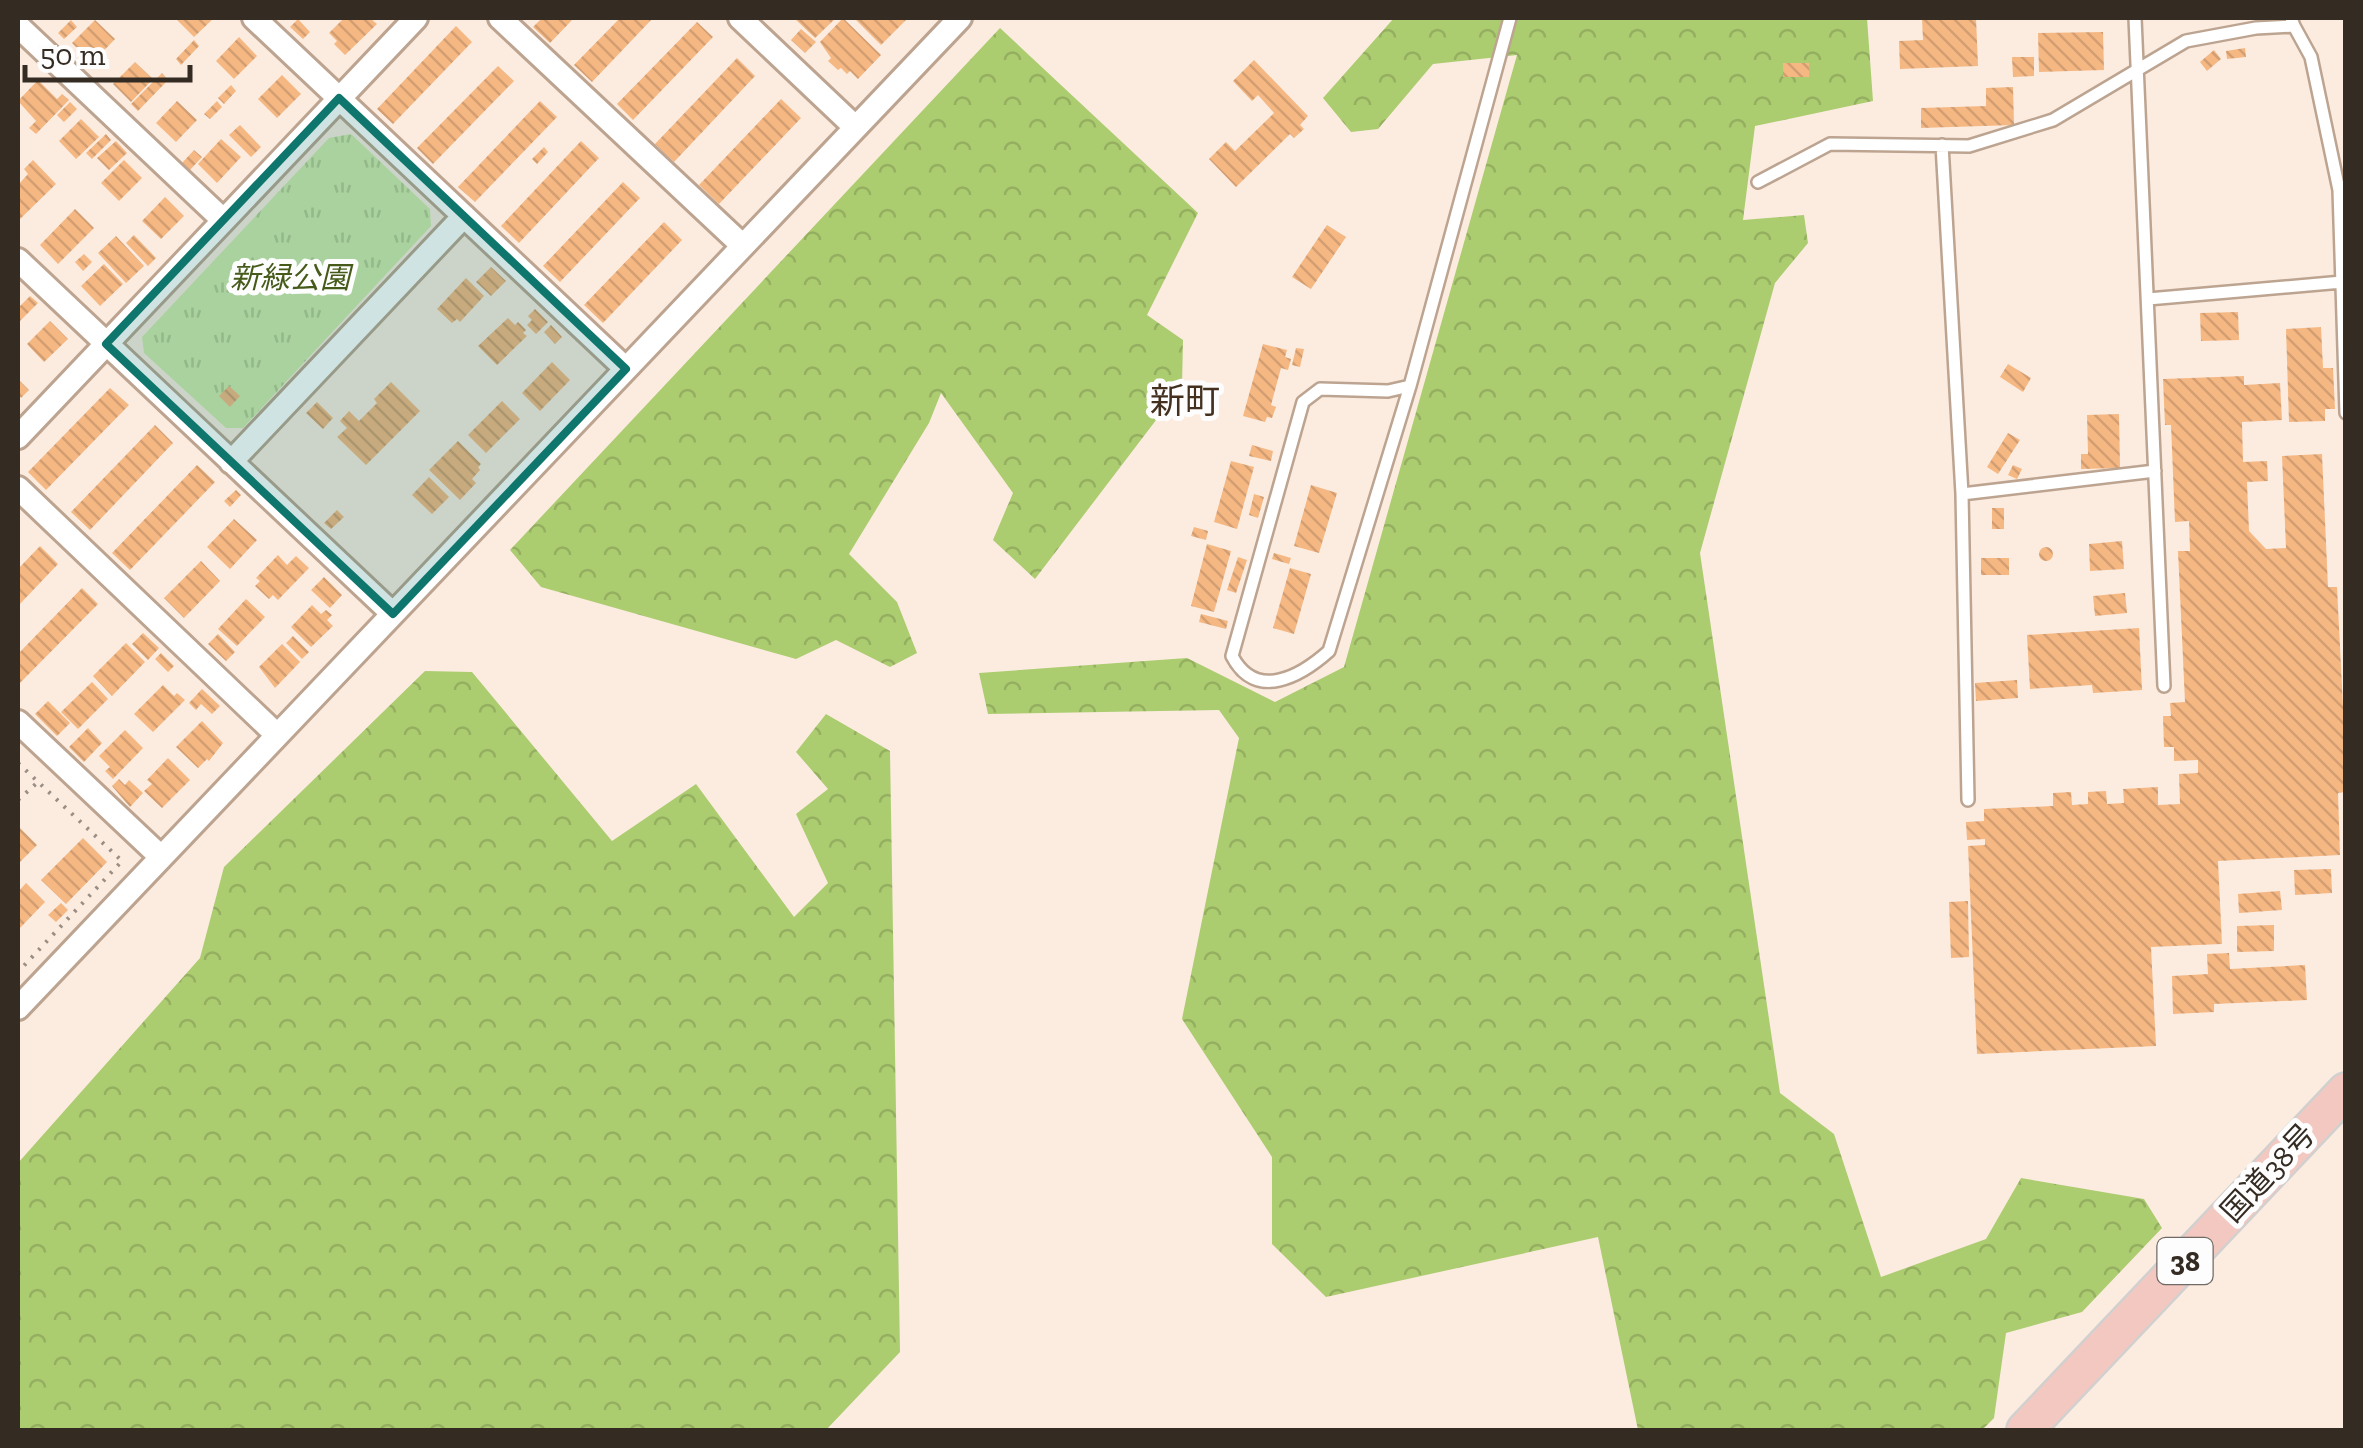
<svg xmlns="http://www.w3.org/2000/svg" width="2363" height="1448" viewBox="0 0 2363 1448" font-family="'Zilla Slab','Noto Sans JP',serif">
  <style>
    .forest { fill: url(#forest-crowns) }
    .park { fill: url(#park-tufts) }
    .building { fill: url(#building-back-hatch) }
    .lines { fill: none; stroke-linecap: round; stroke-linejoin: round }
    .service-casing { stroke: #bca491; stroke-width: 16 }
    .minor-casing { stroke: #bca491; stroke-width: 28 }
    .trunk-casing { stroke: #d2d0cf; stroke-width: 40 }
    .path { stroke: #9a8d83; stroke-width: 4; stroke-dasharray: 2.5 8; stroke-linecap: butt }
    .service { stroke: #fff; stroke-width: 11 }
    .minor { stroke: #fff; stroke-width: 22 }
    .trunk { stroke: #f3c8c0; stroke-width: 35 }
    .marked { fill: #0f766e; fill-opacity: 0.2; stroke: #0f766e; stroke-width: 8; stroke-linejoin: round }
    .labels { text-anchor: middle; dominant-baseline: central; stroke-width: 10; stroke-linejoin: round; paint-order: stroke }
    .shield { fill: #fdfdfd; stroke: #706a64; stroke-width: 2.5 }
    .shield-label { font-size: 28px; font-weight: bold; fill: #342b23 }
    .park-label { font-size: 30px; font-style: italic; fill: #465a1a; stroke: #fdfdfd }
    .street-label { font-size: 30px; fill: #342b23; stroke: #fdfdfd }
    .quarter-label { font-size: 35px; fill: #43301f; stroke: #fdfdfd }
  </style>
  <defs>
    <pattern id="forest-crowns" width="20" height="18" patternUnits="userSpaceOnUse" patternTransform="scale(2.5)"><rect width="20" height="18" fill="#accc70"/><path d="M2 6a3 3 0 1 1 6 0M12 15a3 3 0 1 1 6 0" fill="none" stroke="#95af61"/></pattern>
    <pattern id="park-tufts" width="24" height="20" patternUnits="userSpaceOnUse" patternTransform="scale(2.5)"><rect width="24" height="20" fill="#d1e9aa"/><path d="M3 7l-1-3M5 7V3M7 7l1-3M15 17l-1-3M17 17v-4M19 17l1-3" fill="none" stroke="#b4c892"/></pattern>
    <pattern id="building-back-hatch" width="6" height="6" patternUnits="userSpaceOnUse" patternTransform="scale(2.5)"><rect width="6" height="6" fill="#f5b883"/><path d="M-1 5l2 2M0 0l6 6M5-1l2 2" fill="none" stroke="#d39e71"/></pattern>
  </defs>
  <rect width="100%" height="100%" fill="#fcece0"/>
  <path class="forest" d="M1394,18H1867L1873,101L1755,126L1743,220L1804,215L1808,243L1775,283L1700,553L1780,1093L1834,1134L1881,1277L1986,1239L2021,1178L2144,1199L2162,1228L2082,1312L2006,1333L1994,1418L1982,1430H1638L1598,1237L1326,1297L1272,1244V1157L1182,1019L1239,738L1219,710L988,714L979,673L1187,658L1275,702L1344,667L1517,55L1433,64L1378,129L1351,132L1323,98Z
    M1000,28L1198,213L1147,315L1183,340L1182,386L1035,579L993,540L1013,493L941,393L929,423L849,554L897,602L917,653L890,667L836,640L796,659L541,587L510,550Z
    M425,671L472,672L612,841L696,784L794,917L828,883L796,814L828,789L796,752L826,714L890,751L900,1352L826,1430H18V1163L200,958L224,867Z"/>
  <path class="park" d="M351,134L430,209L431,226L243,428H226L144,353L142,337L329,138Z"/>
  <path class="building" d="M175,18H214L194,37Z
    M344,18H370L377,24L345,55L334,44L337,41L329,33Z
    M542,18H574L550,43L533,27Z
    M620,18H653L592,82L574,65Z
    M794,18H836L815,38Z
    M843,18L881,55L858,79L850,71L847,74L841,68L838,70L828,61L831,58L820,42Z
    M859,18H908L881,45L856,20Z
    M1976,18L1978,66L1900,69L1899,41L1923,40L1922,19Z
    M298,19L310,32L303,39L290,27Z
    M71,20L77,27L64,39L58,33Z
    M95,20L115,39L92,63L72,43Z
    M697,22L713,37L633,120L617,104Z
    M456,26L472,42L393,124L377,109Z
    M801,29L816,42L805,53L791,40Z
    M2103,32L2104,70L2039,72L2038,33Z
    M239,37L257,56L234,79L216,61Z
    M194,40L199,46L181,65L176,59Z
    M2245,48L2246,57L2227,59L2226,51Z
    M2214,50L2221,59L2207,71L2200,62Z
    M2012,57H2034V76L2013,77Z
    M737,58L755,76L674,162L655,144Z
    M1254,60L1308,116L1300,125L1304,129L1294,138L1290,134L1236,187L1209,159L1226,142L1235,151L1274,113L1258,95L1252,101L1233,81Z
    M135,62L153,79L131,102L113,84Z
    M1783,63H1809V77H1783Z
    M498,66L514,81L433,164L417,148Z
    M162,73L168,80L138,111L131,104Z
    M282,75L301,94L277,118L258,99Z
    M38,80L57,99L62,94L69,100L36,134L29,128L36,121L18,101Z
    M231,85L236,91L224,104L218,98Z
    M2013,87L2014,125L1921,128V108L1986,106V88Z
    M781,99L801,118L719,204L699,185Z
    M177,101L197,120L176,142L156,123Z
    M217,101L222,107L210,119L204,114Z
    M540,101L557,117L475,202L458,187Z
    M70,102L77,109L64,122L57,115Z
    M81,119L99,137L76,159L59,141Z
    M240,125L261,147L251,157L229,135Z
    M106,134L111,140L92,159L86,153Z
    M221,139L241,157L217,183L198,164Z
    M116,141L127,153L109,170L97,158Z
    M581,141L599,158L519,243L501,226Z
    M544,147L548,152L537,164L532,159Z
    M194,150L202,157L190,170L182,163Z
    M33,160L56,184L18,221V185L28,174L24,169Z
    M124,160L142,178L119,201L101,183Z
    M623,182L640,198L560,282L543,266Z
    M165,197L184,216L161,239L142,221Z
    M75,209L94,228L58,264L40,245Z
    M664,222L682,240L603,323L584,305Z
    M1327,225L1346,237L1311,289L1292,277Z
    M134,235L156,258L148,266L126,243Z
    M116,236L144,266L126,283L98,253Z
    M84,254L92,262L83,271L75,262Z
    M104,264L123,284L100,306L81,286Z
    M491,267L506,281L491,296L476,282Z
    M466,278L484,296L460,322L457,319L452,323L437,309Z
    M30,296L38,303L18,323V308Z
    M535,309L548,322L536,334L527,325L532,320L528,316Z
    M2238,312L2239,340L2201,341L2200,313Z
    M508,318L515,325L518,322L526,330L523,333L527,336L497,365L478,346Z
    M50,321L68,339L44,362L27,344Z
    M551,325L562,337L555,344L544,332Z
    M2321,327L2323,368H2333L2335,409H2325V421L2289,422L2286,329Z
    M1263,344L1287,350L1285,357L1291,359L1288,370L1281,368L1271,405L1276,407L1272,418L1267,417L1265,422L1243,416Z
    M1296,348L1304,349L1300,367L1292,365Z
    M552,362L570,380L540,411L522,393Z
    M2008,364L2031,378L2023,392L2000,377Z
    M2244,376V385L2280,383L2282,420L2242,422L2243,462L2267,461L2268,481L2247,482L2249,531L2266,549L2286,548L2282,456L2322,454L2328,587H2337L2346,766V792L2338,793L2340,855L2218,861L2222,944L2151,947L2156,1046L1977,1054L1968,846L1985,845V839L1967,840L1966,822L1984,821V809L2053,806V793L2071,792L2072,805L2088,804V792L2106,791L2107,804L2124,803L2123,789L2158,787V805L2180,804L2179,774L2198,773V760L2174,761V747H2164L2163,716H2171L2170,703L2185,702L2178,551H2190L2189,521L2175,522L2171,425H2165L2163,379Z
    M18,379L29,390L21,398L18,394Z
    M391,382L420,411L366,465L337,437L347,428L340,421L349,411L359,421L377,403L374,399Z
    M229,386L240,396L230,407L219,396Z
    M110,388L129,405L46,490L28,472Z
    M502,401L520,419L486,453L468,435Z
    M317,402L333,418L323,429L306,413Z
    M2119,414L2120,468L2081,469V454H2088L2087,415Z
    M155,425L173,443L90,530L71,512Z
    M2008,433L2020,440L1998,474L1987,467Z
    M458,441L481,464L478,467L480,470L472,479L476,483L460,500L429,470Z
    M1252,445L1273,451L1271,461L1249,456Z
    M1231,461L1254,467L1237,529L1214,522Z
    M197,465L215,482L130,570L112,553Z
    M2013,465L2022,469L2017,479L2008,475Z
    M429,477L449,497L432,514L412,495Z
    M1311,485L1337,493L1319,553L1294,546Z
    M236,490L241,495L230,507L224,501Z
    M1254,494L1264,497L1258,518L1249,515Z
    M1992,508H2004V529H1992Z
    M337,510L344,517L331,529L324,523Z
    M234,519L257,540L230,569L207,547Z
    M1194,527L1208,531L1206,540L1191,536Z
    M2122,541L2124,569L2090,571L2089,544Z
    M1207,544L1231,551L1214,612L1191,606Z
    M40,546L58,564L18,606V569Z
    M2039 554a7 7 0 1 1 14 0a7 7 0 1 1-14 0Z
    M1274,553L1291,558L1289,564L1272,559Z
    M278,555L287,565L296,556L309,568L278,600L273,595L269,599L255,586L260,581L256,578Z
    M1238,557L1247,560L1236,593L1227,590Z
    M1981,558H2009V575H1981Z
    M201,561L220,581L184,618L164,598Z
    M1290,568L1311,574L1294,634L1273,628Z
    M324,577L342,595L330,608L311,590Z
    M82,588L98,604L18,685V654Z
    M2125,593L2127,613L2095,616L2093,596Z
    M246,599L265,617L237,646L218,629Z
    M312,605L321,614L326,610L332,615L327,620L333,626L311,647L291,627Z
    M1201,614L1228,621L1226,629L1199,622Z
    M2139,628L2142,690L2093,693L2092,685L2030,689L2027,635Z
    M143,633L159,648L148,660L132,644Z
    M218,634L235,652L226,661L208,644Z
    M293,636L309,652L302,659L286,643Z
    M126,643L145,662L112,696L93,676Z
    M282,644L300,662L275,688L259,667Z
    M161,653L174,666L168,672L155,659Z
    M2017,680L2018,698L1976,701L1975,683Z
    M92,682L108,699L78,729L61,712Z
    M163,685L174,696L177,693L185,700L153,732L134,714Z
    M202,689L220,706L212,714L201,704L196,710L189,703Z
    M48,701L70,723L57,736L35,714Z
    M202,721L223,743L209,761L207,759L198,768L176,747Z
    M88,728L102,743L84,762L69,747Z
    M125,730L143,748L113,779L105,771L110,767L99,756Z
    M168,758L190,780L162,808L144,791L152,784L147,780Z
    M119,779L125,785L129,780L143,793L130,807L112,786Z
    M18,826L37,845L20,862L18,859Z
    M83,838L107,862L66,904L41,880Z
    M2331,869L2332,893L2295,895L2294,870Z
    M26,883L45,902L20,928L18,892Z
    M2280,891L2282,910L2239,913L2238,894Z
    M1968,901L1969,957L1951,958L1949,902Z
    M61,903L68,910L56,922L48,915Z
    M2274,925V951L2237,952V926Z
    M2229,953L2230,969L2305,965L2307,1000L2214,1004V1012L2173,1014L2172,976L2208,974L2207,954Z"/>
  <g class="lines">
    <g class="service-casing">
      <path id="service" d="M2135,18L2164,686
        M2294,26L2311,57L2339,190L2346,413
        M1942,145L1962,494L1968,800
        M1758,182L1830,144L1969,146L2053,120L2186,41L2256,28L2294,26L2291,18
        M2148,299L2342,282
        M1410,386L1388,391L1320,389L1303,402L1232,656C1256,702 1301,676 1329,651L1410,386L1510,18
        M1962,494L2155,471"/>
    </g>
    <g class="minor-casing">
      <path id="minor" d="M254,18L626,369
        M500,18L743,246
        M740,18L855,127
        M18,26L222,219
        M18,260L393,614
        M18,437L416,18
        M231,462L464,216
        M18,488L277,735
        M18,722L161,857
        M18,1008L960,18"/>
    </g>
    <g class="trunk-casing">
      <path id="trunk" d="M2025,1430L2346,1091"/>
    </g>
    <path class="path" d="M18,763L122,861L18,972
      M18,800L38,782"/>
    <use href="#service" class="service"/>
    <use href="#minor" class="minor"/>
    <use href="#trunk" class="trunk"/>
  </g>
  <path class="marked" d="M339,98L626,369L393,614L106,344Z"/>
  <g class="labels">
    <rect class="shield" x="2157.5" y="1238" width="55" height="46" rx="8"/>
    <g class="shield-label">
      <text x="2185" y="1261">38</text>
    </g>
    <g class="park-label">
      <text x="290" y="278">新緑公園</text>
    </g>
    <g class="street-label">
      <text transform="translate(2268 1173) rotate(-47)">国道38号</text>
    </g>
    <g class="quarter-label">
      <text x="1185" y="401">新町</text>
    </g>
  </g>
  <rect width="2363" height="1448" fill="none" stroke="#342b23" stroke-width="40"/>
  <path d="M25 65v15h165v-15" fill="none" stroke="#342b23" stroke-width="5"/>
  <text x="40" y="65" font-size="30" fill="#342b23" stroke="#fdfdfd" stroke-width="8" paint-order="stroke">50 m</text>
</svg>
